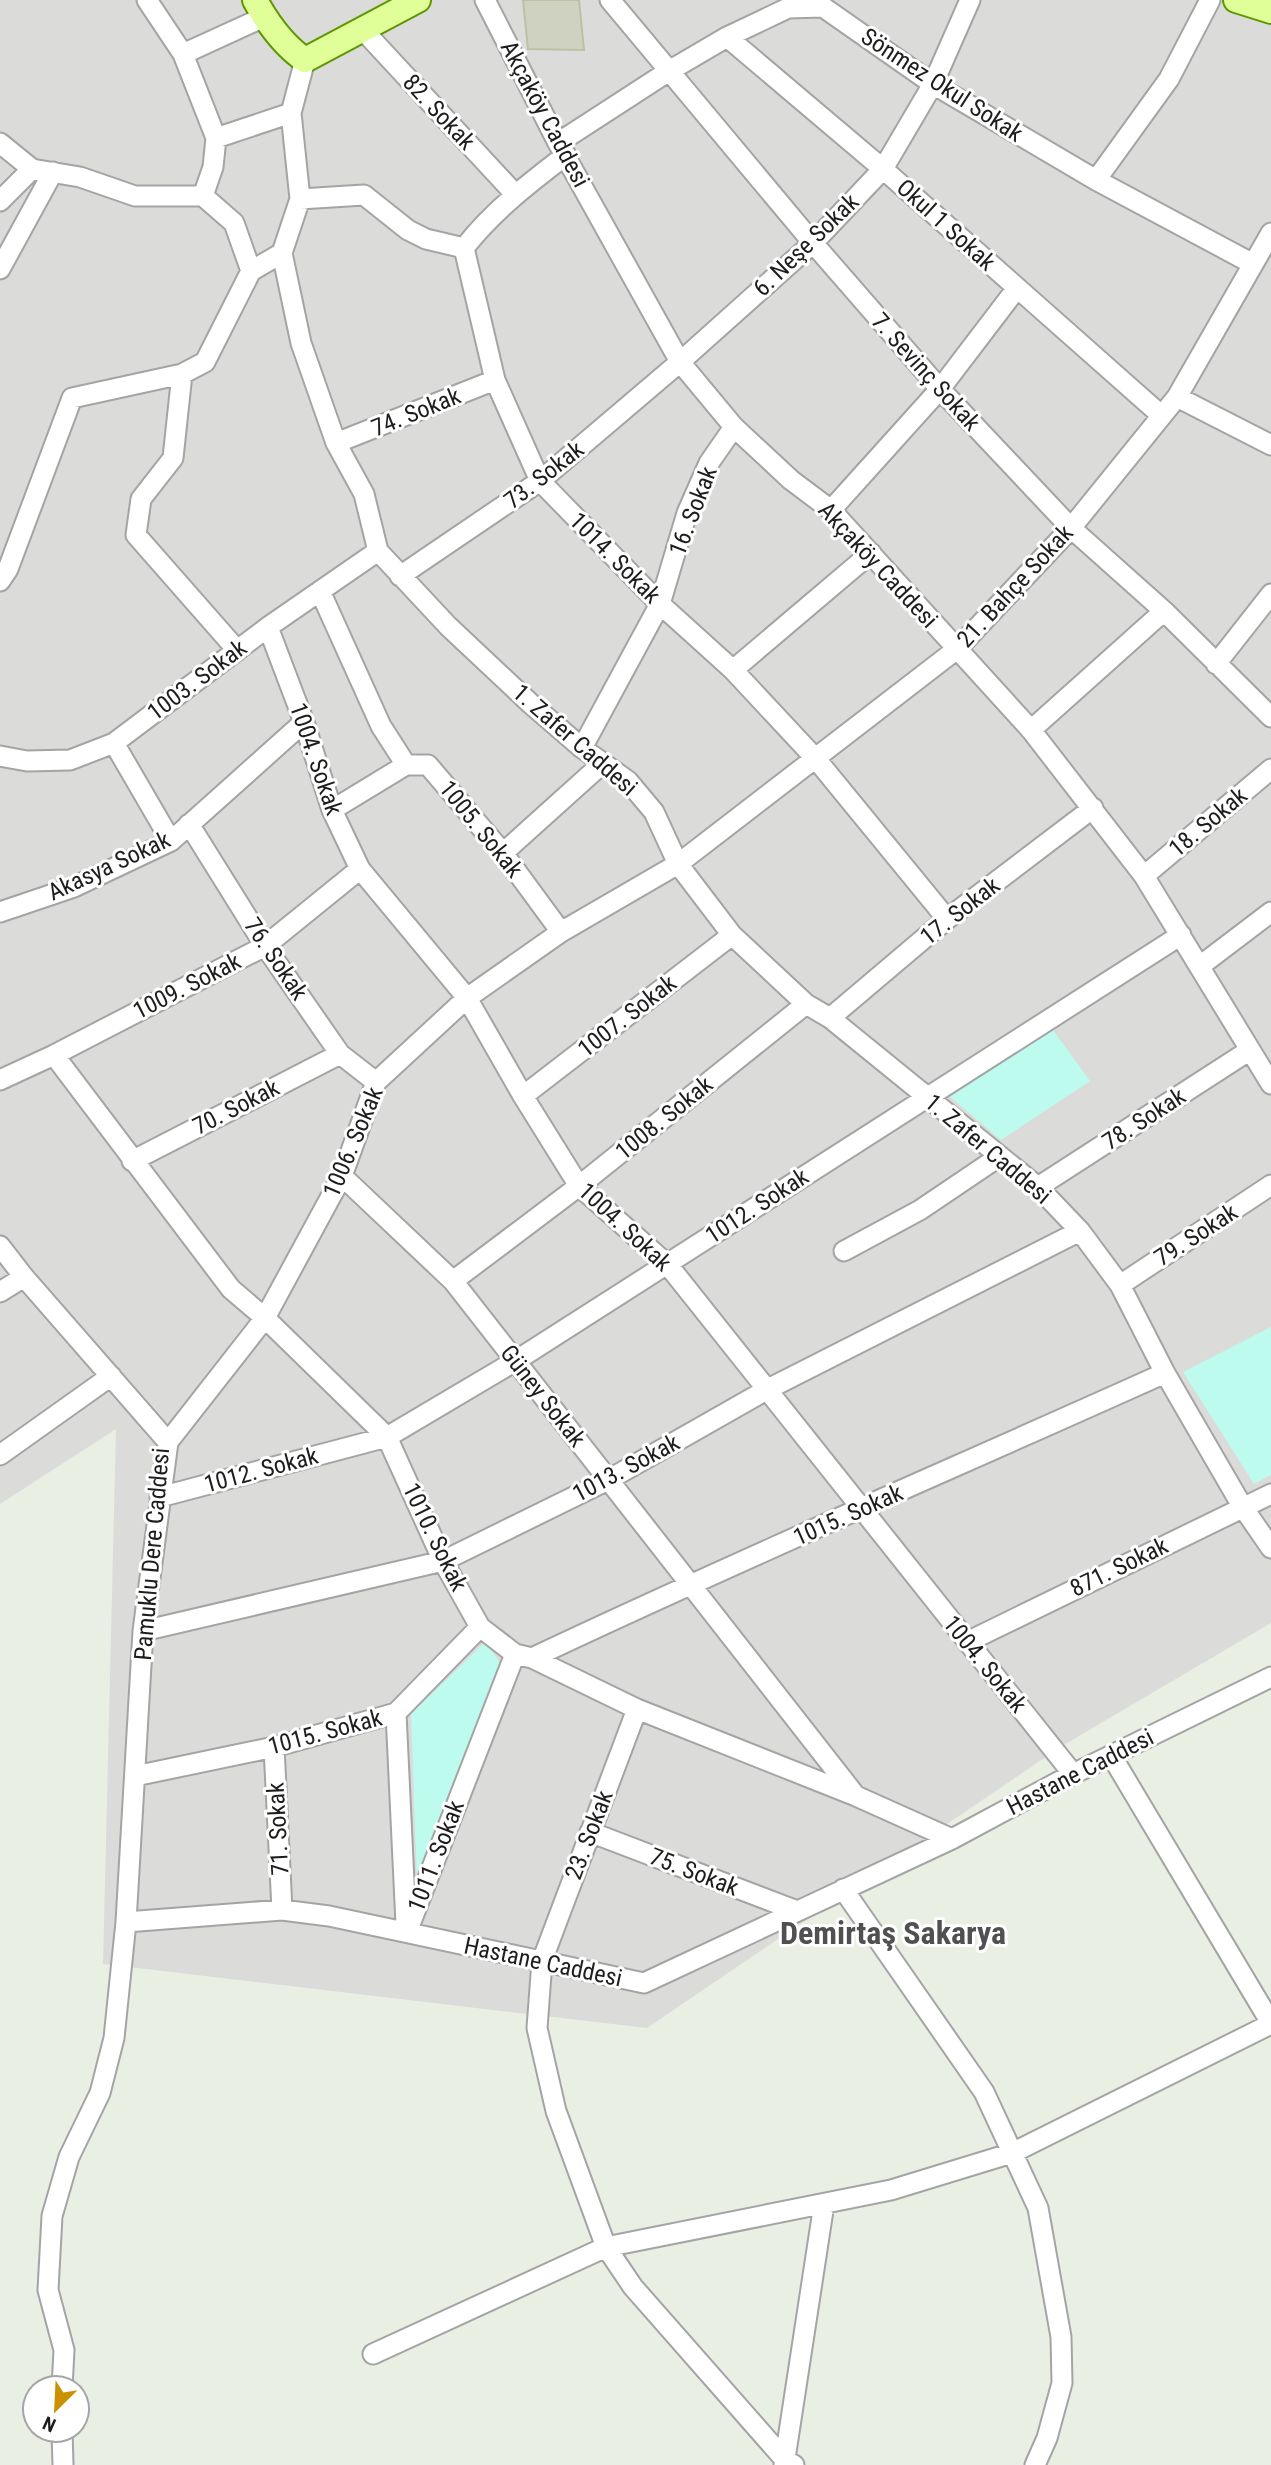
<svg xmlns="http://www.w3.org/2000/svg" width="1271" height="2465" viewBox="0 0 1271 2465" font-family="'Roboto Condensed',sans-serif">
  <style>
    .residential { fill: #dbdbda }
    .park { fill: #befbef }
    .building { fill: #cfd2c0; stroke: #bcc1a5; stroke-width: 2 }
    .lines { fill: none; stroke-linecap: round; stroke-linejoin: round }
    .minor-casing { stroke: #a4a4a4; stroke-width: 23 }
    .major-casing { stroke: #5c9700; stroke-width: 28 }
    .minor { stroke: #fff; stroke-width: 19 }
    .major { stroke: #e1ff98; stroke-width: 24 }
    .labels { text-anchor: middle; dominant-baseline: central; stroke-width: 6; stroke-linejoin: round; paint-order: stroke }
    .street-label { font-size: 24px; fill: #1d1d1d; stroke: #fff }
    .district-label { font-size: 32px; font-weight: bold; fill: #505050; stroke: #fff }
  </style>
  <rect width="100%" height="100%" fill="#eaefe3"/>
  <path class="residential" d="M0,0H1271V1623L1062,1746L647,2028L103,1964L116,1429L0,1504Z"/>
  <path class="park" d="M1053,1030L1090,1081L1001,1140L949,1096Z
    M1271,1327V1475L1254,1484L1183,1372Z
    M485,1642L502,1665L417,1881L411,1714Z"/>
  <path class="building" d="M523,0H579L584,50L528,49Z"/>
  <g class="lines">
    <g class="minor-casing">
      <path id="minor" d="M147,0L183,54L216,138L213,167L203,196
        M485,0L558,143L680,362L734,427L791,480L831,510L1031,730L1144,876L1271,1084
        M610,0L813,243L940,389L1071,528L1164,611L1271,717
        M363,30L515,194
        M727,37L883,169L1162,416
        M183,54L264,17
        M305,60L291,113L300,199L282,253L301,343L336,443L364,494L378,551L448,626L531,704L582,748L628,781L654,812L678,864L732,935L806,1004L830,1018L1038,1187L1080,1231L1120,1285L1165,1373L1242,1506L1271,1548
        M216,138L291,113
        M0,143L32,169L80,177L135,196H203L234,223L251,271
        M558,143L669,71L727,37L788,8L823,7L933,84L1096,180L1253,264
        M566,155C528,184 493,211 464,248L495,380L540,481L660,604L733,670L816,759L947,919
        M1096,180L1169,79L1210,0
        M300,199L364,195L408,230L426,239L464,248
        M0,201L32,169
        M0,269L53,172
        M182,374L173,458L141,499L136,535L237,650
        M1177,397L1271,445
        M336,443L495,380
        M831,510L940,389L1017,288
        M400,576L540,481L680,362L813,243L883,169L933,84L970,0
        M0,581L8,569L72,398L182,374L205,362L251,271L282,253
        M320,591L381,726L406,765H428L503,853L561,932
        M268,627L304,722L332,810L360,869L467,998L523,1096L579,1186L668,1265L1073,1774
        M1216,664L1271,594
        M733,670L871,553
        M1031,730L1164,611
        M114,743L171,841
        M582,748L660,604L687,513L709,463L734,427
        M0,756L27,761L70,760L114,743L268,627L378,551
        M332,810L406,765
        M189,824L265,946L340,1054L376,1082
        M503,853L603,763
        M1144,876L1271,769
        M0,912L74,887L171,841L304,722
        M1200,966L1271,912
        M830,1018L947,919L1093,808
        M54,1055L231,1289L265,1318L387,1437L443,1561L480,1627L515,1654L532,1658L637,1709L856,1796L952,1839
        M0,1080L54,1055L265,946L360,869
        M523,1096L732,935
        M132,1161L340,1054
        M342,1176L453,1281L855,1795
        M1038,1187L1250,1050
        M0,1246L24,1277L168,1442L143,1631L126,1922L114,2038L100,2093L69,2157L52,2216L48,2290L64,2350L62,2388
        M844,1251L920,1210L1000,1156
        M453,1281L579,1186L806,1004
        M1120,1285L1271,1185
        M0,1292L24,1277
        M168,1442L265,1318L342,1176L376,1082L467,998L561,932L678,864L957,649L1071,528L1177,397L1271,233
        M0,1455L111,1376
        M160,1497L387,1437L517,1360L1181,935
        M143,1631L443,1561L608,1480L768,1389L1080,1231
        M967,1642L1271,1494
        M532,1658C741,1559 954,1468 1165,1373
        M637,1709L542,1961L537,2028L556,2111L606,2247L633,2287L786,2461L794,2465
        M396,1713L406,1924
        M274,1747L282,1910
        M1111,1755L1271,2023
        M135,1776L274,1747L396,1713L480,1627
        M590,1832L797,1911
        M843,1889L984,2092L1038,2208L1061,2337L1062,2383L1047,2438L1035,2465
        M126,1922L282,1910L329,1916L644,1983L952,1839L1073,1774L1271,1677
        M407,1932L515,1654
        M373,2354L606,2247L891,2190L1012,2153L1271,2024
        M62,2430L63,2465
        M784,2465L824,2204"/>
    </g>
    <g class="major-casing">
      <path id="major" d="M255,0C268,24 283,45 305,60L418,0
        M1236,0L1271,11"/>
    </g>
    <use href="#minor" class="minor"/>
    <use href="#major" class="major"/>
  </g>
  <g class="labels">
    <g class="street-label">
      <text transform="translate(942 85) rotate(33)">Sönmez Okul Sokak</text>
      <text transform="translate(439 112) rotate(47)">82. Sokak</text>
      <text transform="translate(545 114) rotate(62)">Akçaköy Caddesi</text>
      <text transform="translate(946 225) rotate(42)">Okul 1 Sokak</text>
      <text transform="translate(806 245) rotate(-44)">6. Neşe Sokak</text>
      <text transform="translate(926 372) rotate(48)">7. Sevinç Sokak</text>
      <text transform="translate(416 412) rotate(-22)">74. Sokak</text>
      <text transform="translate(544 475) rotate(-38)">73. Sokak</text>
      <text transform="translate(693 511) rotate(-69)">16. Sokak</text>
      <text transform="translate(615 558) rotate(45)">1014. Sokak</text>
      <text transform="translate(878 565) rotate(47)">Akçaköy Caddesi</text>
      <text transform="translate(1015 586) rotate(-47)">21. Bahçe Sokak</text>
      <text transform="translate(197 680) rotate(-37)">1003. Sokak</text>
      <text transform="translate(575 740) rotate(41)">1. Zafer Caddesi</text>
      <text transform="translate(316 759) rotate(71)">1004. Sokak</text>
      <text transform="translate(1208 822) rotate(-40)">18. Sokak</text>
      <text transform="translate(481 829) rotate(51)">1005. Sokak</text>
      <text transform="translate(109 866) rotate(-25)">Akasya Sokak</text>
      <text transform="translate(960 911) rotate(-38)">17. Sokak</text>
      <text transform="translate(276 959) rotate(56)">76. Sokak</text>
      <text transform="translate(187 986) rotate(-27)">1009. Sokak</text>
      <text transform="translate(627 1016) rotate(-38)">1007. Sokak</text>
      <text transform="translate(236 1107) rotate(-27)">70. Sokak</text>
      <text transform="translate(664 1118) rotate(-39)">1008. Sokak</text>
      <text transform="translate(1144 1119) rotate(-33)">78. Sokak</text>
      <text transform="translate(353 1142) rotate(-67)">1006. Sokak</text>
      <text transform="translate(988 1149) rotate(40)">1. Zafer Caddesi</text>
      <text transform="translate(757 1206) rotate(-33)">1012. Sokak</text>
      <text transform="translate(625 1227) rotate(43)">1004. Sokak</text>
      <text transform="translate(1196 1235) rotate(-33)">79. Sokak</text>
      <text transform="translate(543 1396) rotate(52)">Güney Sokak</text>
      <text transform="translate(626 1468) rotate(-28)">1013. Sokak</text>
      <text transform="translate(261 1470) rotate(-15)">1012. Sokak</text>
      <text transform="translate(848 1515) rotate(-24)">1015. Sokak</text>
      <text transform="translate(435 1537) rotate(64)">1010. Sokak</text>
      <text transform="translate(152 1554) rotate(-85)">Pamuklu Dere Caddesi</text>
      <text transform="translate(1119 1567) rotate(-26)">871. Sokak</text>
      <text transform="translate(985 1664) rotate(51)">1004. Sokak</text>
      <text transform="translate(325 1732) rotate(-15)">1015. Sokak</text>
      <text transform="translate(1080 1772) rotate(-27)">Hastane Caddesi</text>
      <text transform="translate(278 1829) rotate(-93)">71. Sokak</text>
      <text transform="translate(589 1835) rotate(-69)">23. Sokak</text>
      <text transform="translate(436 1856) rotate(-69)">1011. Sokak</text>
      <text transform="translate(694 1872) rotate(21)">75. Sokak</text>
      <text transform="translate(543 1962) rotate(12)">Hastane Caddesi</text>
    </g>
    <g class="district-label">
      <text x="893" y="1933">Demirtaş Sakarya</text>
    </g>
  </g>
  <g transform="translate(56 2409) rotate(204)"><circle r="33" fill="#ffffff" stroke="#a5a5a5" stroke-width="2"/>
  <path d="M0-5L12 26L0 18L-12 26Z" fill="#cb9200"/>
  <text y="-10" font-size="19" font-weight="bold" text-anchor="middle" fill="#1d1d1d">N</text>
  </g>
</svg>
